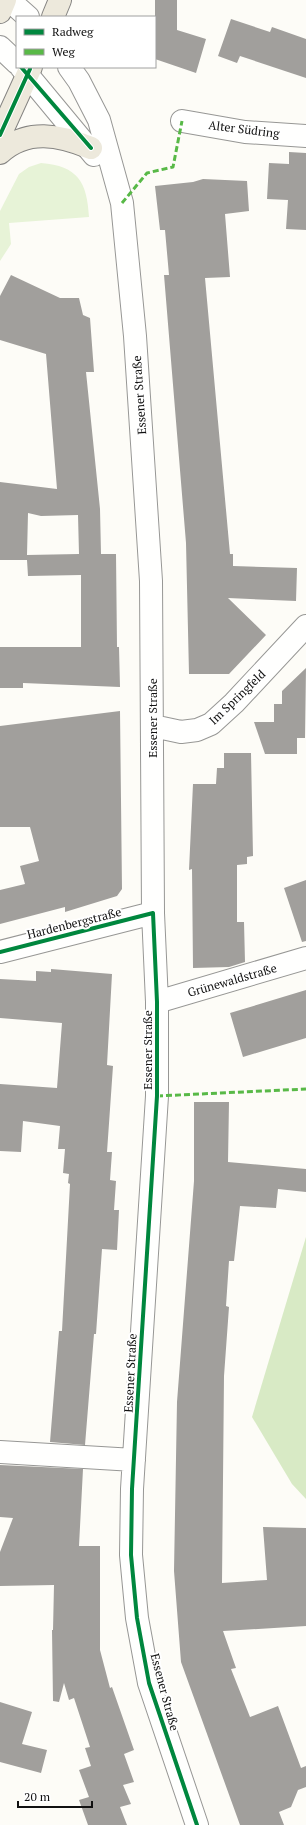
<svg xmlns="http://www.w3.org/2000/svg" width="306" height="1825" viewBox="0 0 306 1825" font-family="'PT Serif',serif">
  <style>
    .green { fill: #e7f3d7 }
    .forest { fill: #d8eac5 }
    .building { fill: #a19f9c; fill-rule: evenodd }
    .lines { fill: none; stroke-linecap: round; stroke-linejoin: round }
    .minor-casing { stroke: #979795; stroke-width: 24 }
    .major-casing { stroke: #858482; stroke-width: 24 }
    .minor { stroke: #fffffe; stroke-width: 22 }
    .major { stroke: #ede9dc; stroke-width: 22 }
    .quiet { stroke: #58b947; stroke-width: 3; stroke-dasharray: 6 3; stroke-linecap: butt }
    .cycleway-casing { stroke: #fff; stroke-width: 6 }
    .cycleway { stroke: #00873e; stroke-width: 4 }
    .labels { text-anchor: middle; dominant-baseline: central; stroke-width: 4; stroke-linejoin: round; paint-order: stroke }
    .street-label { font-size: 12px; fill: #111; stroke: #fff }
  </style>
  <rect width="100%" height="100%" fill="#fdfcf7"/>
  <path class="green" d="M41,163C78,166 87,182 89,217L9,223L11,244L0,261V211L19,174L29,167Z"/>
  <path class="forest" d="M306,1237V1499L292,1484L252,1417Z"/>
  <path class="building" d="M155,0H177V30L206,39L196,73L155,59Z
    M231,19L270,32L272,27L306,39V78L240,56L237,63L218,56Z
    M289,152L306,153V230L286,229L288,200L267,199L269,163L289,164Z
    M203,179L247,181L249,211L225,214L230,277L205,278L230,554H233V566L297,568L296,601L228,598L266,635L229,674H189L186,543L164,275H169L165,230H160L155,186L193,182Z
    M11,275L60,298H79L83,315L90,318L94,372H86L100,509L101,554H116L117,647H119L120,687L23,683V688H0V647H81V575L28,576L27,560H0V482L57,489L46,354L0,340V296ZM28,513L41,516L78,515L79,554L27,555Z
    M306,668L305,738H297V754H265L254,722H274V704H282V691Z
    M120,711L122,889L117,896L65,912V907L0,924V890L25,884L20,866L39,861L30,827H0V726Z
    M224,753H251L253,856L247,857V864L237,865V922H244L245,962L229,967L193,968L192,869L189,870L193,784H216L217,768H224Z
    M306,880V941L302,942L284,888Z
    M51,969L112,974L107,1065L113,1066L107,1152H112L110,1180L116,1181L114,1210H119L117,1250L102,1249L96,1334H94L85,1445L50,1442L59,1331H62L70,1184L68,1183L69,1174L63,1173L65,1149H58L60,1126L23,1121L21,1152L0,1151V1084L57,1088L62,1023L0,1018V979L36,981V971L51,972Z
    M306,990V1038L243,1057L230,1013Z
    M194,1102H229L228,1162L306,1169V1192L278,1189L276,1208L240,1206L234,1261H229L226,1306L229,1307L224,1376L222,1583L267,1580L263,1527L306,1528V1626L223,1631L236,1668L231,1669L250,1717L278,1706L301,1768L306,1766V1787L298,1790L291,1807L279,1812L284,1825H240L181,1662L174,1571L177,1402L194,1181Z
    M0,1465L83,1469L79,1546H100V1650L110,1688L112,1687L134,1750L124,1754L134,1782L123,1785L131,1804L120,1807L127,1825H88L79,1800L89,1797L79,1770L91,1766L85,1748L90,1747L74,1698L69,1700L64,1683L59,1702L53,1701L52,1630H53L54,1585L0,1586V1552L13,1518L0,1517Z
    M0,1702L32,1712L22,1744L47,1750L41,1773L0,1762Z"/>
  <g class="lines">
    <g class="minor-casing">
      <path id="minor" d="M9,0L28,17
        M0,47L17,63
        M21,67L94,155
        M69,67L79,81L99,120L122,203L135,336L151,581L153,913L157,1002V1096L132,1489L131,1555L137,1618L149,1683L197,1825
        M182,121L245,132L306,136
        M153,726L181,732L197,730L211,724L234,703L306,626
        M0,952L153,913
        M157,1002L306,958
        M0,1452L134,1460"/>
    </g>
    <g class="major-casing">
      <path id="major" d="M0,12L5,0
        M53,17L60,0
        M0,135L31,67
        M0,153C27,128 60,135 91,148"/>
    </g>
    <use href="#minor" class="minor"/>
    <use href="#major" class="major"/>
    <path class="quiet" d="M122,203L147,173L173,167L182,121
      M157,1096L306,1089"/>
    <g class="cycleway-casing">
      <path id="cycleway" d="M21,67L91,148
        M0,135L30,69
        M0,952L153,913L157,1002V1096L132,1489L131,1555L137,1618L149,1683L197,1825"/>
    </g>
    <use href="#cycleway" class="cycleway"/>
  </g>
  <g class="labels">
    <g class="street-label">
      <text transform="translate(244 129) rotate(7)">Alter Südring</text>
      <text transform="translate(139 395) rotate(-94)">Essener Straße</text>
      <text transform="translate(237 697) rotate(-44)">Im Springfeld</text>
      <text transform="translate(152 718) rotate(-90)">Essener Straße</text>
      <text transform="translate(74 923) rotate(-14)">Hardenbergstraße</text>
      <text transform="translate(232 980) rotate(-16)">Grünewaldstraße</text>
      <text transform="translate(147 1050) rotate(-90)">Essener Straße</text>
      <text transform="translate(130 1373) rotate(-87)">Essener Straße</text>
      <text transform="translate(165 1692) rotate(75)">Essener Straße</text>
    </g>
  </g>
  <rect x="16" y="16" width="140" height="52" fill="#ffffff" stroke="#a0a0a0"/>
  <rect x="24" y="29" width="20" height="6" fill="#00873e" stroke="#a0a0a0"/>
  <text x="52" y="36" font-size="12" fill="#111111">Radweg</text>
  <rect x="24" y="49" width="20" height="6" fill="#58b947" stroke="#a0a0a0"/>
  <text x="52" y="56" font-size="12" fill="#111111">Weg</text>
  <path d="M18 1801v6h74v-6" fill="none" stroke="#111111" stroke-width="2"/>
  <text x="24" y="1801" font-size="12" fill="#111111" stroke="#ffffff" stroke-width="3" paint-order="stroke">20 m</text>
</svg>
